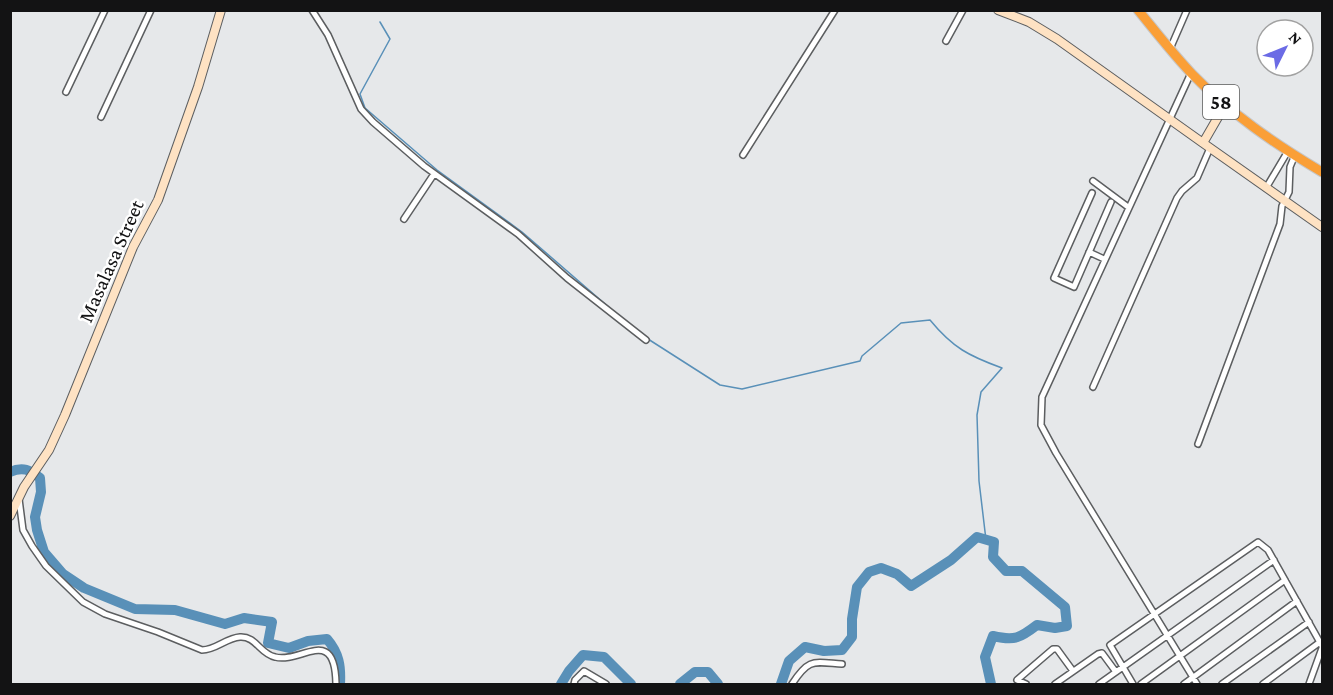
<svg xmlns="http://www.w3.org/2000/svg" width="1333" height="695" viewBox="0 0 1333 695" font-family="'Crimson Pro',serif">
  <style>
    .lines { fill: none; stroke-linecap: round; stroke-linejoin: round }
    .stream { stroke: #5990b8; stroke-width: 1.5 }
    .river { stroke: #5990b8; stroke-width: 10 }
    .street-casing { stroke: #5c5e60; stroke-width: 8 }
    .secondary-casing { stroke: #5c5e60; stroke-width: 10 }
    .highway-casing { stroke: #c6c6c7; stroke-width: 11 }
    .street { stroke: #fff; stroke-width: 5 }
    .secondary { stroke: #fee2c3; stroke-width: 8 }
    .highway { stroke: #fa9f37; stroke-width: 9 }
    .labels { text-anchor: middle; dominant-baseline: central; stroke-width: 5; stroke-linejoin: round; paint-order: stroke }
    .shield { fill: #fff; stroke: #5a5a5a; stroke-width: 1.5 }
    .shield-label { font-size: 20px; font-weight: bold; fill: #131314 }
    .street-label { font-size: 21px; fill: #131314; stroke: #fff }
  </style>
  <rect width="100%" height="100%" fill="#e6e8ea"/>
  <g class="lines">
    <path class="stream" d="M380,22L390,39L360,94L365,108L437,170L522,232L612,310
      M648,339L720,385L742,389L860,361L862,356L901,323L930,320C953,348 969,356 1002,368L981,392L977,415L979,481L986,540"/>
    <path class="river" d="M10,472C23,466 30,470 40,478L41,492L35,517L37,530L44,552L63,574L84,588L135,609L175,610L225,624L244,618L272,622L268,643L289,648L308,641L327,639C339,653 341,666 340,684
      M561,684L569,671L583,655L604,657L631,684
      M680,684L695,672H708L718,684
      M781,684L789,661L805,647L824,651L842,650L852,637V619L857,587L869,572L881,568L897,574L911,586L951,560L977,537L994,542L993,557L1006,571H1022L1065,607L1067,626L1055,628L1037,625C1020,638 1015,641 993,636L985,657L991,684"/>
    <g class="street-casing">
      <path id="street" d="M312,10L328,35L361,109L373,122L424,166L518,234L567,278L646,340
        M946,41L963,10
        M1170,49L1187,10
        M1191,73L1042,397L1041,425L1056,453L1197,684
        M66,92L105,10
        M101,117L151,10
        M743,155L835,10
        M1093,181L1128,207
        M1266,188L1288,151
        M1092,193L1054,278L1074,287L1111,202
        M404,219L434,174
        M1089,252L1104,259
        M1093,387L1177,198L1182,191L1197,178L1210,148
        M1198,444L1280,224L1282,206L1289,192L1290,167L1295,155
        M19,499L23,530L32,546L46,566L83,602L105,614L158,632L202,650C216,650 226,638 240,637C256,636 260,654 275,657C301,664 335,624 336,684
        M574,684L575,680L584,671L606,684
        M792,684C809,658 813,662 842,664
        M1026,684L1017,680L1053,649H1057L1073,671
        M1055,684L1098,654L1102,653L1116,672
        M1099,684L1274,560
        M1133,684L1110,645L1258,542L1268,550L1322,646
        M1141,684L1285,580
        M1184,684L1297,601
        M1222,684L1309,622
        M1263,684L1320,642
        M1309,684L1322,648"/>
    </g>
    <g class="secondary-casing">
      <path id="secondary" d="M998,10L1029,22L1057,39L1203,143L1225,105
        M1203,143L1322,227
        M10,516L24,487L49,450L65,415L133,247L158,200L198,87L221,10"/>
    </g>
    <g class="highway-casing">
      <path id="highway" d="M1138,10C1156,32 1173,54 1192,74C1231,114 1275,144 1322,172"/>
    </g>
    <use href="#street" class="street"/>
    <use href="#secondary" class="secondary"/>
    <use href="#highway" class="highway"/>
  </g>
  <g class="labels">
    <rect class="shield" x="1203" y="85" width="36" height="34" rx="4.5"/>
    <g class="shield-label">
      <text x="1221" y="102">58</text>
    </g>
    <g class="street-label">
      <text transform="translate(111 261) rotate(-66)">Masalasa Street</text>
    </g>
  </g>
  <rect width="1333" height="695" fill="none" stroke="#131314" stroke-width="24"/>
  <g transform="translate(1285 48) rotate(47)"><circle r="28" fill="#ffffff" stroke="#a1a1a1" stroke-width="1.5"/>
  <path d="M0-4.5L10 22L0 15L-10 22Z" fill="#6b6be5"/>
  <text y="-9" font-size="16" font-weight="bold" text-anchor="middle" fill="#131314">N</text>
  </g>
</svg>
